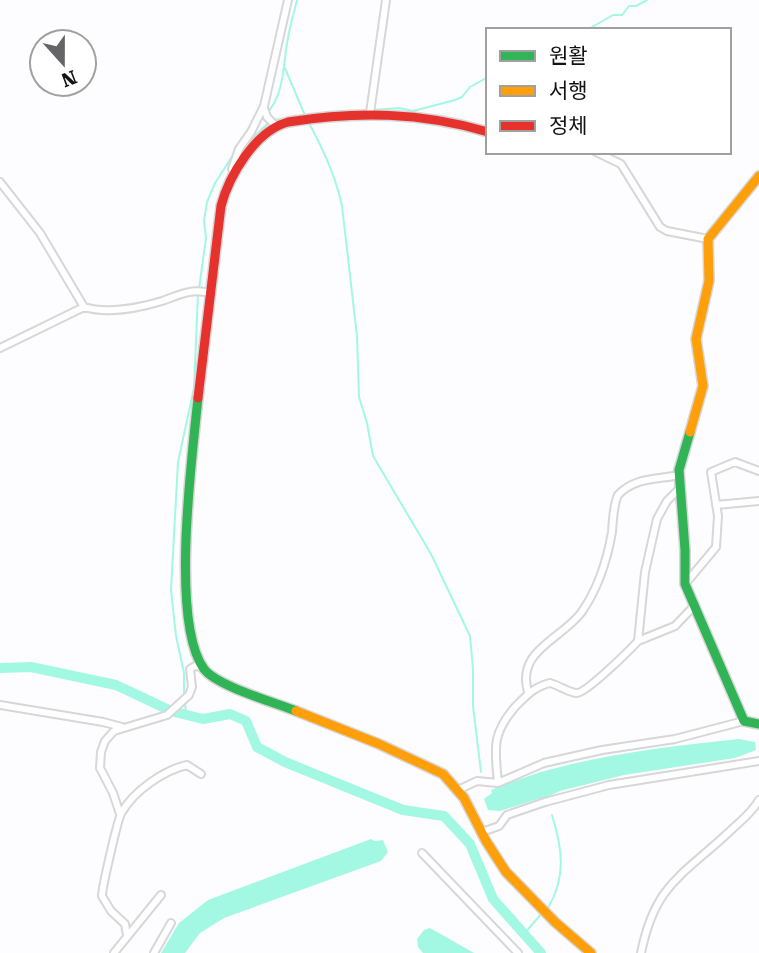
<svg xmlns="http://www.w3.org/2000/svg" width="759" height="953" viewBox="0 0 759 953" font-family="'Roboto Serif','Noto Sans KR',serif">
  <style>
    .water { fill: #a3f8e4 }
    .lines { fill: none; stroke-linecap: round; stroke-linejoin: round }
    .stream { stroke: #a3f8e4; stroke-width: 2 }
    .river { stroke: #a3f8e4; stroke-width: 10 }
    .street-casing { stroke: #d7d6d8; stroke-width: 10 }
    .fast-casing { stroke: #d7d6d8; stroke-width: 12 }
    .slow-casing { stroke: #d7d6d8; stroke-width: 12 }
    .jam-casing { stroke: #d7d6d8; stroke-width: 12 }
    .street { stroke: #fff; stroke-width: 6 }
    .fast { stroke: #30b455; stroke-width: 9 }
    .slow { stroke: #ff9f0a; stroke-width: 9 }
    .jam { stroke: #e5322d; stroke-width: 9 }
  </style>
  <rect width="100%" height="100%" fill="#fdfcfe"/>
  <path class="water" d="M739,739L755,742L756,750L735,758L624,775L560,791L539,801L538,799L500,811L488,810L484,799L492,793L491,790C568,757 657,748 739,739Z
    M371,839L375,841L383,840L388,852L381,861L224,918L200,933L185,953H161L179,923L208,900Z
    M430,928L474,953H423L418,947L417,939L424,930Z"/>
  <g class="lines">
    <path class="stream" d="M587,30L613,15H622L629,6H636L647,0
      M284,66L304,113
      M373,110L399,108L413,111L455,100L462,97L470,87L488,77
      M267,113C285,94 283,62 288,38C290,25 294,13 297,0
      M295,117L307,115
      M274,120L289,118
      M310,125C324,151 336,177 342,206L357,336L359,397L367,423L373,456L431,554L470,636L473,669V706L481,772
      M243,148L269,122
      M199,289L206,238L204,221L207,202L215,183L235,152
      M184,698V673L176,636L171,590L178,462L194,388L198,294
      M185,703L186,714
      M548,908C567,876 562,848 552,815
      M524,934L542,913"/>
    <path class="river" d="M0,668L31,667L116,685L171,711L203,719L230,714L246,721L257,747L285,762L403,810L444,816L470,844L493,899L541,953"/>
    <g class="street-casing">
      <path id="street" d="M264,108L267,117L276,126
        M370,113L386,0
        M596,152L621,164L660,227L667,231L708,239
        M232,169L239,149L251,132L264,106L288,0
        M0,182L40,233L84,307C107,314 139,308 162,301C177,296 189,289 205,292
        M0,348L84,307
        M679,489L667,501L657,519L645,572L638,641L675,626L694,606
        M716,505L759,501
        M686,583L716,547L718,516L711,472L735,462L759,471
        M528,692C516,651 560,640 581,613C598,589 607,561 612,532C613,520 613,506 618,495C635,477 656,480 679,475
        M0,705L103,722L122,727
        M498,783C495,749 491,735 515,707C527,695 534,687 550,683C558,685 570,693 577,693C586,693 630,650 638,641
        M458,790L477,781L498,783L544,763L602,750L675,739L744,721
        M120,814L113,793L100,768L101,752L105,741L114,731L167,715L189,695L192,687L190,669L195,666L202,667
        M482,832L499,826L507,815L545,802L609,785L759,761
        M422,853L518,953
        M127,935L125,924L111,911L102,896C102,888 118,817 122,812C134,791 164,770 187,765L201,774
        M114,953L161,895
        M154,953L171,923
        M641,953C655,884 682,876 729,832C739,822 752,813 759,800"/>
    </g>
    <g class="fast-casing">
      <path id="fast" d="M198,398C192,458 170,622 204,669C217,686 273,702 296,711
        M690,432L679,470L685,550V584L744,721L759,724"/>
    </g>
    <g class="slow-casing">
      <path id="slow" d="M690,432L703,386L696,339L709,281L708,239L759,176
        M296,711L379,744L443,774L464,798L486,841L506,872L555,922L591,953"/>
    </g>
    <g class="jam-casing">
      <path id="jam" d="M198,398L221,206C229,176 255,131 288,122C357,111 421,112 488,132"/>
    </g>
    <use href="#street" class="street"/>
    <use href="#fast" class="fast"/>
    <use href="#slow" class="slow"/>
    <use href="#jam" class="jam"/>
  </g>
  <rect x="486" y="28" width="245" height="126" fill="#ffffff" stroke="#a1a0a1" stroke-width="2"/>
  <rect x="500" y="51" width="35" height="10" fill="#30b455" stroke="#a1a0a1" stroke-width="2"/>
  <text x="549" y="63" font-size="21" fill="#131215">원활</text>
  <rect x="500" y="86" width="35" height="10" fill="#ff9f0a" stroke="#a1a0a1" stroke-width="2"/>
  <text x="549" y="98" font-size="21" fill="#131215">서행</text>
  <rect x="500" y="121" width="35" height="10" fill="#e5322d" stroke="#a1a0a1" stroke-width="2"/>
  <text x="549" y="133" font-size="21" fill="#131215">정체</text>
  <g transform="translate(63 63) rotate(159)"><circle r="33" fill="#ffffff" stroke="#a1a0a1" stroke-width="2"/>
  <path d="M0-5L12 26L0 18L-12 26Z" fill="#656467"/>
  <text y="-10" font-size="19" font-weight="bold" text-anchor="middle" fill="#131215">N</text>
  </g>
</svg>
